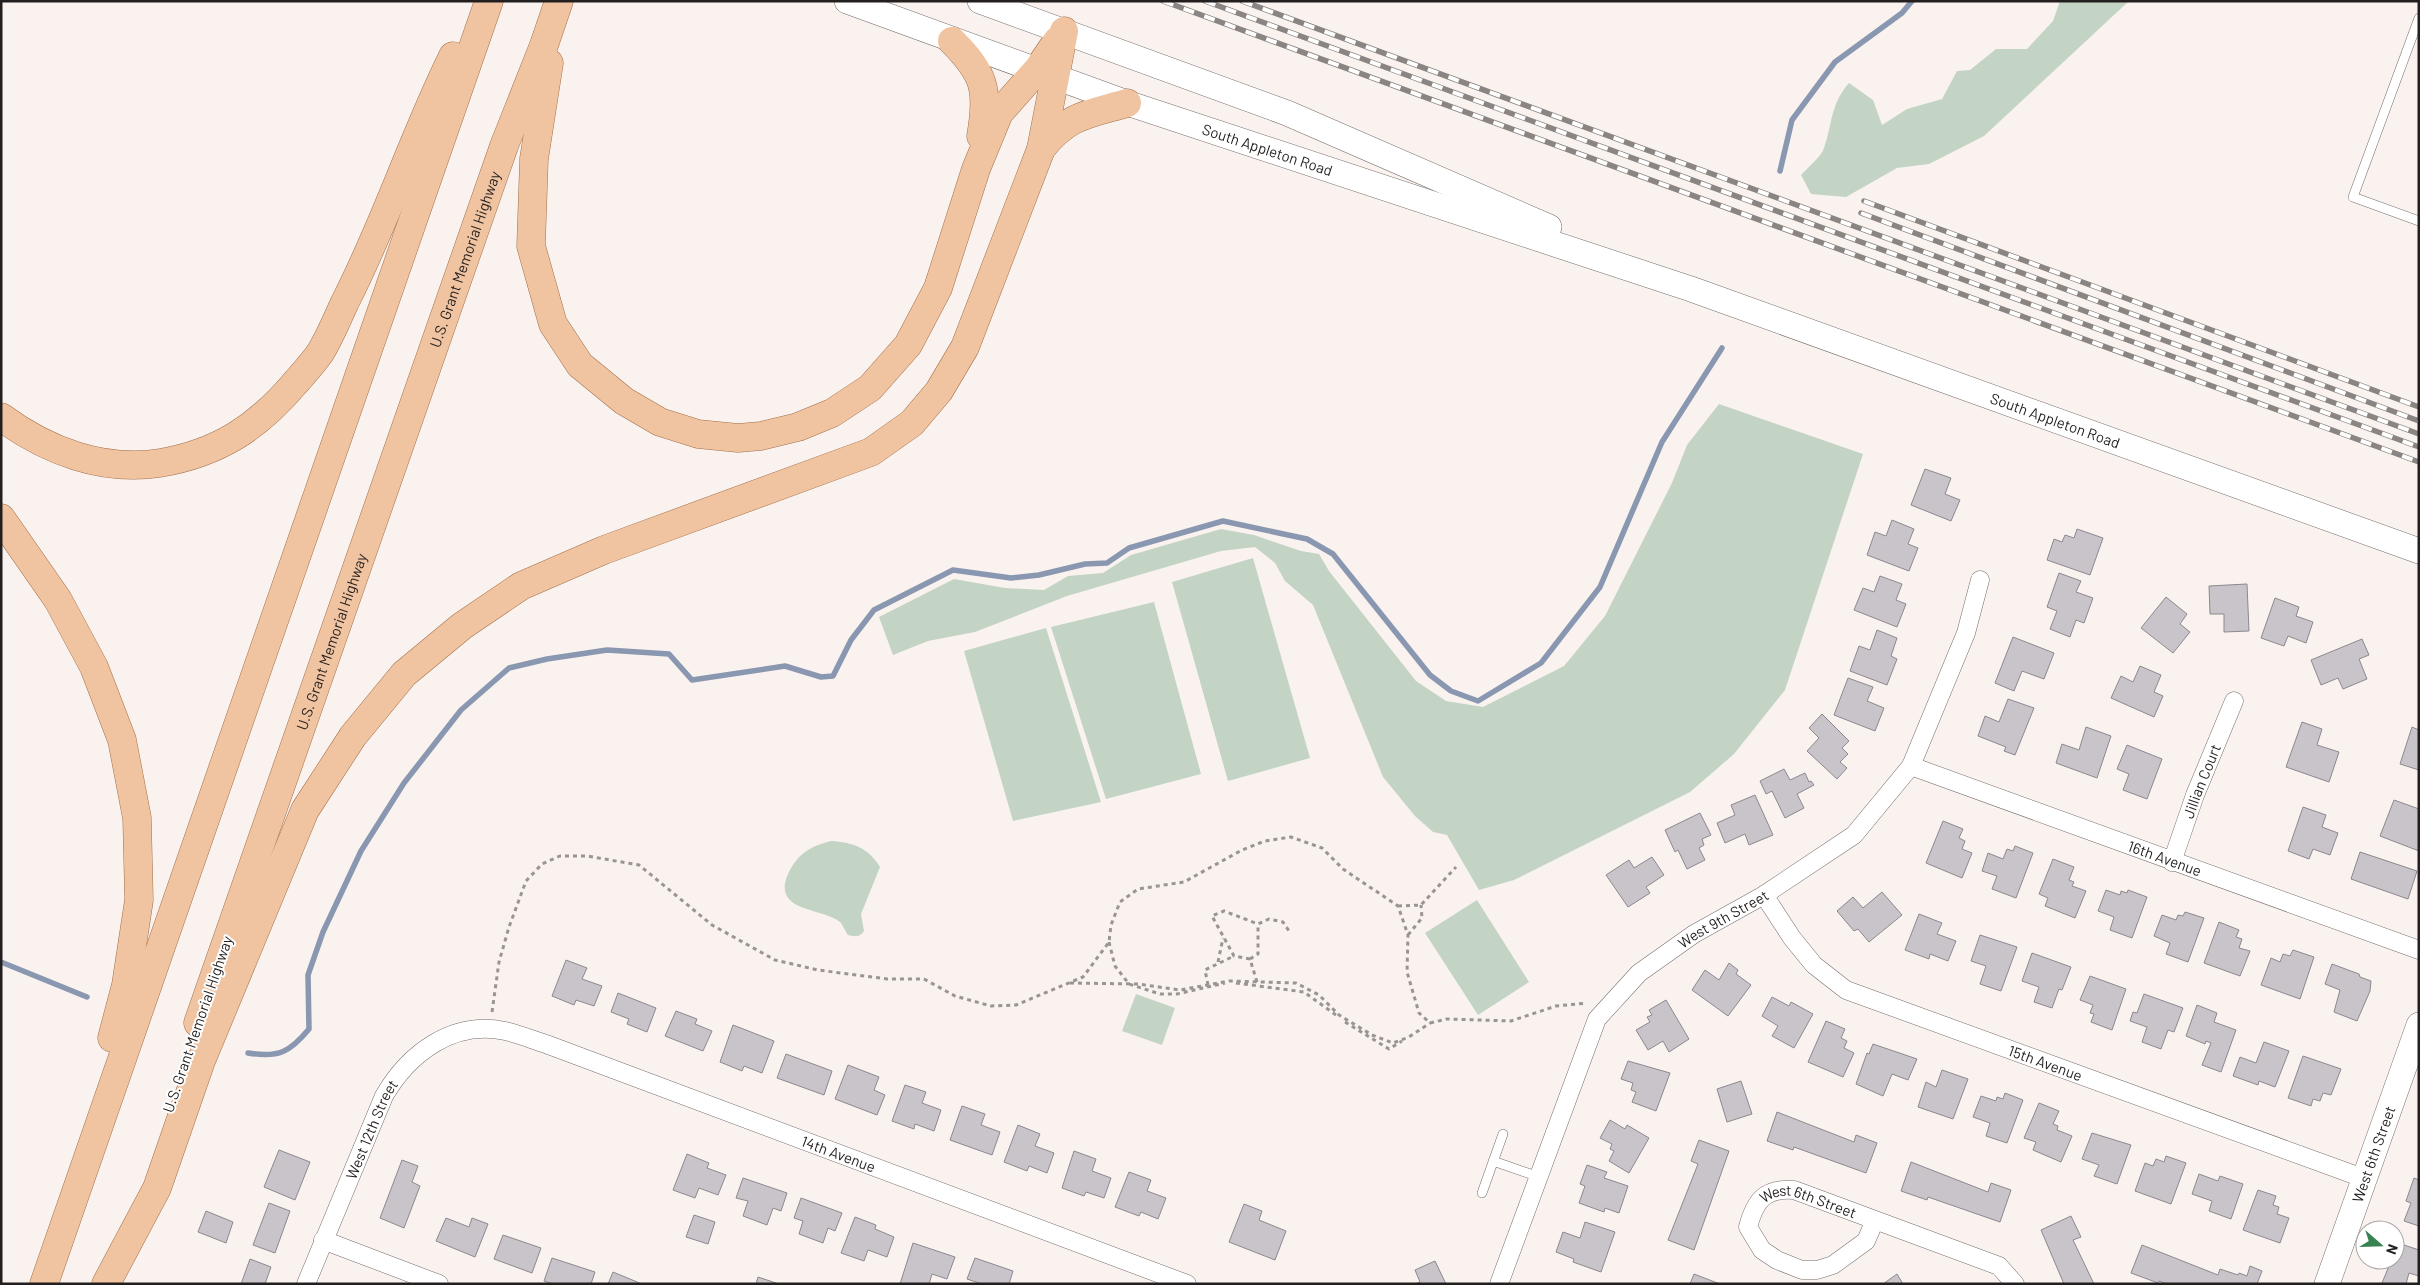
<svg xmlns="http://www.w3.org/2000/svg" width="2420" height="1285" viewBox="0 0 2420 1285" font-family="Barlow,sans-serif">
  <style>
    .green { fill: #c3d4c5 }
    .lines { fill: none; stroke-linecap: round; stroke-linejoin: round }
    .stream { stroke: #8a97b1; stroke-width: 5.5 }
    .building { fill: #c8c4ca; stroke: #8c888e }
    .lane-casing { stroke: #766f6c; stroke-width: 10 }
    .street-casing { stroke: #766f6c; stroke-width: 19 }
    .secondary-casing { stroke: #766f6c; stroke-width: 26 }
    .primary-casing { stroke: #a2704b; stroke-width: 29 }
    .path { stroke: #9a9492; stroke-width: 3; stroke-dasharray: 4 4; stroke-linecap: butt }
    .lane { stroke: #fff; stroke-width: 9 }
    .street { stroke: #fff; stroke-width: 18 }
    .secondary { stroke: #fff; stroke-width: 25 }
    .primary { stroke: #f1c4a1; stroke-width: 28 }
    .rail-casing { stroke: #8a8583; stroke-width: 5.5 }
    .rail { stroke: #fff; stroke-width: 4; stroke-dasharray: 11; stroke-linecap: butt }
    .labels { text-anchor: middle; dominant-baseline: central; stroke-width: 4; stroke-linejoin: round; paint-order: stroke }
    .street-label { font-size: 15px; fill: #221f1e; stroke: #fff }
  </style>
  <rect width="100%" height="100%" fill="#faf2ef"/>
  <path class="green" d="M2060,1H2129L1984,136L1929,164L1897,168L1846,197L1811,194L1801,175C1808,167 1821,157 1824,148C1833,122 1830,105 1849,83L1873,100L1882,125L1907,109L1942,99L1957,71L1970,70L1996,49H2027L2053,21Z
    M1719,404L1863,454L1785,690L1734,754L1690,792L1514,880L1479,890L1447,835L1433,832L1415,816L1383,777L1313,605L1285,581L1275,563L1255,547L1221,551L1067,596L975,632L928,641L893,655L879,617L954,579L1005,588L1044,590L1068,576L1103,573L1131,555L1221,529L1254,535L1301,551L1319,554L1329,571L1416,681L1446,701L1483,707L1564,666L1605,616L1672,483L1687,445Z
    M1253,558L1310,758L1228,781L1172,582Z
    M1154,602L1201,774L1106,799L1051,627Z
    M1046,628L1101,802L1013,821L964,651Z
    M831,841C852,842 869,848 880,867L861,914L864,931C860,937 855,937 848,935C845,931 843,925 840,922C822,907 766,913 791,868C800,852 814,845 831,841Z
    M1477,900L1529,982L1478,1015L1425,933Z
    M1136,994L1175,1008L1162,1045L1122,1031Z"/>
  <g class="lines">
    <path class="stream" d="M1780,171L1792,120L1835,62L1902,13L1912,1
      M1,962L87,997
      M248,1053C279,1058 290,1052 309,1029L308,975L323,932L361,851L404,783L461,710L509,668L547,659L607,650L669,654L692,680L785,666L821,677L833,676L851,640L874,610L953,570L1011,578L1039,575L1085,564L1107,563L1129,548L1223,521L1307,539L1333,554L1430,675L1451,691L1478,701L1541,663L1600,587L1662,442L1722,348"/>
  </g>
  <path class="building" d="M1925,469L1951,478L1945,494L1960,500L1951,521L1911,505Z
    M1892,520L1914,529L1908,544L1918,548L1909,571L1867,555L1875,532L1886,536Z
    M2077,529L2103,538L2090,575L2047,560L2054,539L2062,542L2065,535L2074,538Z
    M2059,573L2081,581L2076,592L2093,598L2084,623L2076,620L2070,637L2050,629L2057,611L2047,607Z
    M1880,576L1902,584L1896,600L1906,604L1897,627L1854,610L1863,588L1874,592Z
    M2247,584L2249,631L2224,632V614H2210L2209,586Z
    M2166,597L2187,614L2180,624L2190,632L2173,653L2141,628Z
    M2275,598L2299,607L2296,616L2313,622L2306,643L2288,636L2284,646L2261,638Z
    M1877,630L1897,638L1891,656L1897,659L1887,685L1850,671L1859,646L1870,650Z
    M2013,637L2054,653L2044,679L2022,671L2014,691L1995,683Z
    M2362,639L2369,655L2359,659L2367,679L2343,689L2338,678L2321,685L2311,660Z
    M2140,666L2161,675L2154,692L2163,696L2154,717L2111,698L2121,676L2133,682Z
    M1848,678L1873,687L1867,701L1884,708L1875,731L1834,715Z
    M2008,699L2034,708L2015,755L2004,751L2006,747L1978,736L1985,716L1999,722Z
    M1822,714L1849,741L1842,748L1848,754L1840,762L1847,768L1837,779L1807,751L1819,738L1809,728Z
    M2302,722L2322,729L2317,745L2339,752L2329,782L2286,767Z
    M2086,727L2111,736L2097,778L2056,763L2062,744L2079,750Z
    M2412,727L2419,730V770L2400,764Z
    M2127,745L2162,759L2147,799L2123,790L2129,774L2117,769Z
    M1784,769L1790,780L1805,773L1809,782L1811,781L1814,785L1797,794L1804,808L1785,818L1772,791L1766,794L1760,781Z
    M1755,795L1773,835L1749,845L1745,834L1725,843L1717,823L1735,815L1731,805Z
    M2394,800L2419,809V851L2380,836Z
    M2303,807L2326,815L2322,827L2338,833L2330,855L2313,849L2309,859L2288,851Z
    M1700,813L1711,835L1702,839L1704,845L1699,848L1705,860L1687,869L1678,850L1675,852L1665,830Z
    M1943,821L1963,829L1959,838L1965,841L1962,849L1972,853L1962,878L1926,863Z
    M2015,846L2033,853L2016,898L1992,889L1997,876L1982,871L1988,853L2003,859L2007,849L2013,851Z
    M2360,852L2417,871L2408,899L2351,879Z
    M1652,857L1664,875L1646,887L1650,893L1628,907L1606,875L1629,860L1634,868Z
    M2053,859L2074,867L2069,880L2074,882L2072,886L2086,891L2075,918L2045,906L2048,898L2039,894Z
    M2106,890L2120,895L2121,891L2127,893L2128,890L2147,897L2132,938L2110,930L2114,917L2098,911Z
    M1882,892L1902,915L1869,942L1858,929L1854,931L1837,911L1853,897L1863,908Z
    M2185,912L2204,918L2188,962L2166,954L2170,943L2154,936L2162,915L2176,920L2178,915L2183,916Z
    M1919,914L1942,923L1937,934L1956,941L1948,961L1930,954L1929,959L1905,950Z
    M2219,922L2239,930L2236,937L2242,939L2239,948L2250,951L2240,976L2204,963Z
    M1980,935L2017,947L2001,991L1980,984L1986,966L1971,961Z
    M2293,950L2314,957L2300,999L2261,985L2271,958L2280,962L2283,954L2290,956Z
    M2032,953L2071,967L2062,990L2059,989L2052,1008L2034,1002L2039,987L2022,981Z
    M566,960L587,968L582,979L602,986L594,1006L576,1000L574,1005L552,996Z
    M1729,963L1738,970L1736,974L1751,985L1728,1016L1692,990L1705,970L1719,980Z
    M2332,964L2359,974L2360,977L2371,981L2370,991L2357,1021L2334,1012L2340,990L2325,984Z
    M2090,976L2126,989L2112,1030L2091,1022L2094,1014L2090,1013L2093,1005L2080,1000Z
    M618,993L656,1008L647,1032L627,1024L629,1019L611,1012Z
    M2144,994L2183,1008L2174,1032L2168,1030L2161,1049L2142,1042L2147,1027L2130,1021L2133,1012L2137,1013Z
    M1772,997L1789,1006L1791,1002L1813,1014L1794,1048L1772,1036L1778,1026L1762,1016Z
    M1666,1000L1689,1039L1669,1052L1663,1041L1648,1050L1636,1030L1650,1022L1647,1017L1652,1015L1649,1010Z
    M2197,1005L2217,1013L2214,1022L2236,1030L2221,1072L2202,1065L2211,1043L2206,1041L2205,1044L2186,1036Z
    M676,1011L697,1019L695,1024L712,1031L703,1051L665,1036Z
    M1826,1021L1845,1029L1841,1038L1847,1041L1844,1048L1854,1053L1843,1077L1808,1062Z
    M733,1025L774,1041L762,1073L744,1066L742,1071L720,1062Z
    M2264,1042L2289,1051L2275,1087L2259,1081L2258,1085L2233,1076L2240,1057L2256,1063Z
    M1873,1044L1917,1059L1908,1080L1892,1074L1883,1096L1856,1084L1867,1053L1869,1054Z
    M786,1054L832,1071L824,1095L777,1078Z
    M2303,1056L2341,1069L2331,1095L2323,1093L2320,1101L2313,1099L2311,1106L2288,1098Z
    M1628,1061L1670,1073L1656,1111L1632,1102L1636,1092L1631,1090L1633,1083L1621,1079Z
    M848,1065L879,1077L874,1090L885,1095L877,1115L835,1099Z
    M1942,1070L1968,1079L1953,1119L1918,1107L1926,1082L1936,1087Z
    M1741,1081L1752,1114L1727,1122L1717,1089Z
    M905,1085L926,1092L922,1103L941,1110L934,1131L915,1124L914,1129L892,1121Z
    M2005,1093L2023,1100L2007,1143L1986,1136L1990,1123L1973,1117L1981,1096L1996,1101L1997,1097L2003,1099Z
    M2039,1103L2059,1111L2053,1124L2058,1126L2057,1130L2072,1136L2061,1162L2033,1150L2036,1142L2024,1138Z
    M962,1106L985,1114L981,1125L1000,1132L992,1155L950,1140Z
    M1777,1112L1854,1142L1856,1135L1877,1143L1866,1173L1794,1147L1793,1150L1767,1141Z
    M1610,1120L1625,1129L1627,1125L1649,1138L1629,1173L1609,1161L1614,1151L1610,1149L1612,1144L1600,1138Z
    M1018,1125L1040,1134L1035,1146L1054,1153L1047,1173L1029,1166L1027,1171L1004,1162Z
    M2092,1133L2131,1145L2117,1184L2094,1176L2099,1165L2082,1159Z
    M1699,1140L1729,1151L1694,1250L1668,1240L1698,1164L1691,1161Z
    M279,1150L310,1162L295,1200L264,1187Z
    M1074,1151L1096,1159L1092,1171L1111,1178L1104,1198L1086,1192L1084,1196L1062,1188Z
    M687,1154L709,1163L707,1168L726,1175L718,1195L699,1188L695,1198L673,1190Z
    M2166,1156L2186,1163L2171,1204L2135,1191L2145,1163L2153,1166L2156,1159L2164,1162Z
    M402,1160L418,1166L412,1182L420,1186L404,1228L380,1218Z
    M1911,1162L1988,1192L1991,1183L2011,1190L2000,1222L1928,1197L1927,1200L1901,1191Z
    M1587,1165L1607,1172L1604,1178L1628,1186L1619,1213L1605,1208L1604,1212L1579,1203L1585,1186L1580,1184Z
    M1129,1172L1151,1180L1147,1191L1166,1198L1158,1219L1141,1212L1139,1216L1115,1207Z
    M2199,1174L2218,1181L2220,1176L2243,1184L2231,1219L2209,1211L2212,1201L2192,1194Z
    M743,1178L787,1193L781,1211L773,1208L767,1225L743,1216L748,1201L736,1198Z
    M2414,1178L2419,1180V1226L2404,1221L2411,1203L2406,1201Z
    M2258,1190L2276,1196L2273,1205L2279,1207L2277,1214L2289,1218L2280,1243L2243,1230Z
    M801,1198L842,1213L835,1231L828,1228L823,1243L799,1234L803,1221L794,1218Z
    M269,1203L290,1211L275,1253L253,1245Z
    M1244,1204L1262,1211L1259,1220L1286,1231L1275,1260L1229,1242Z
    M206,1211L233,1222L226,1243L198,1232Z
    M694,1215L715,1222L708,1244L686,1237Z
    M2071,1216L2081,1237L2073,1240L2094,1284H2064L2041,1230Z
    M855,1217L876,1225L875,1229L894,1237L887,1257L868,1250L864,1261L841,1253Z
    M446,1218L469,1227L472,1218L488,1224L475,1257L436,1241Z
    M1585,1222L1615,1232L1601,1272L1573,1262L1574,1259L1556,1252L1563,1232L1580,1238Z
    M503,1235L541,1248L532,1273L494,1259Z
    M2395,1242L2419,1250V1276L2409,1273L2406,1284H2384L2382,1283L2389,1266L2380,1263L2381,1260H2395Z
    M913,1243L955,1257L947,1279L932,1274L929,1284H900Z
    M2142,1245L2218,1275L2220,1269L2238,1275L2239,1273L2247,1276L2250,1266L2262,1271L2257,1284H2167L2159,1281L2158,1283L2131,1273Z
    M552,1258L595,1272L591,1284H553L544,1281Z
    M975,1258L1013,1271L1009,1284H982L967,1279Z
    M250,1259L271,1267L265,1284H241Z
    M1435,1261L1446,1284H1415L1420,1282L1415,1270Z
    M613,1272L642,1284H608Z
    M1694,1274L1720,1284H1690Z
    M1897,1274L1903,1284H1883Z
    M758,1277L779,1284H756Z"/>
  <g class="lines">
    <g class="lane-casing">
      <path id="lane" d="M2419,18L2353,197L2419,221
        M1493,1161L1539,1177
        M1482,1193L1503,1134"/>
    </g>
    <g class="street-casing">
      <g id="street">
        <path id="s1" d="M1911,766L2419,950"/>
        <path id="s2" d="M2172,862L2195,795L2234,701"/>
        <path id="s3" d="M1764,895L1792,938L1814,965L1846,990L2363,1178"/>
        <path id="s4" d="M1875,1220L1866,1241L1833,1265L1817,1270H1802L1777,1260L1762,1250L1748,1227C1755,1201 1764,1188 1794,1190L1999,1266L2015,1284"/>
        <path d="M323,1240L439,1284"/>
        <path id="s5" d="M306,1284L384,1096C409,1053 453,1020 505,1031C519,1034 533,1040 546,1044L1187,1284"/>
        <path id="s6" d="M1499,1284L1597,1019L1639,973L1694,934L1764,895L1854,835L1911,766L1966,633L1980,580"/>
      </g>
    </g>
    <g class="secondary-casing">
      <g id="secondary">
        <path id="s7" d="M847,1L1127,103L1691,289L2419,551"/>
        <path d="M980,1L1287,113L1549,227"/>
        <path id="s8" d="M2327,1284L2419,1025"/>
      </g>
    </g>
    <g class="primary-casing">
      <g id="primary">
        <path d="M952,41C985,74 989,90 981,136"/>
        <path d="M549,63L534,159L531,246L553,324L580,365L624,401L660,422L698,434L738,438L761,436L798,427L832,413L870,388L908,345L938,288L976,169L999,113L1038,69L1057,41"/>
        <path d="M1041,149C1067,115 1089,114 1127,103"/>
        <path d="M1,417C47,451 103,472 160,463C219,453 258,427 296,382C304,373 313,363 320,353C330,337 337,319 345,302C386,222 413,137 453,56"/>
        <path d="M1,518L58,600L94,667L122,740L137,818L139,900L126,985L112,1038"/>
        <path id="s9" d="M198,1023L504,146L544,45L559,1"/>
        <path d="M44,1284L489,1"/>
        <path d="M106,1284L157,1188L201,1061L305,810L353,736L404,674L462,626L521,586L604,550L871,452L912,423L939,391L965,347L1041,149L1064,31"/>
      </g>
    </g>
    <path class="path" d="M1398,906L1421,905L1456,867
      M1408,935L1422,918L1421,905
      M1109,942L1115,966L1129,984L1160,994H1177L1225,983
      M1250,959L1258,954V924
      M1218,962L1223,938
      M1257,982L1250,959L1234,956L1212,916L1224,911L1258,924L1269,919L1283,922L1289,931
      M1070,983L1138,984L1180,990L1229,981L1296,983L1319,995L1339,1015L1372,1035L1393,1043L1409,1037L1430,1023
      M1236,983L1304,992L1336,1015
      M1208,985L1205,970L1234,956
      M492,1012L499,962L509,927L526,881L542,864L560,856H587L639,865L712,925L775,960L818,970L887,979H924L955,996L991,1006L1016,1005L1083,977L1109,942L1111,925L1120,902L1138,889L1184,882L1242,850L1265,841L1291,837L1322,848L1343,869L1398,906L1408,935L1407,972L1419,1013L1430,1023L1447,1019L1511,1021L1556,1006L1587,1003
      M1345,1022L1389,1049L1402,1041"/>
    <use href="#lane" class="lane"/>
    <use href="#street" class="street"/>
    <use href="#secondary" class="secondary"/>
    <use href="#primary" class="primary"/>
    <g class="rail-casing">
      <path id="rail" d="M1163,1L2419,462
        M1205,1L2419,447
        M1242,1L2419,434
        M1864,201L2419,407
        M1861,213L2419,421"/>
    </g>
    <use href="#rail" class="rail"/>
  </g>
  <g class="labels">
    <g class="street-label">
      <text stroke="none"><textPath href="#s7" startOffset="446">South Appleton Road</textPath></text>
      <text stroke="none"><textPath href="#s9" startOffset="809">U.S. Grant Memorial Highway</textPath></text>
      <text stroke="none"><textPath href="#s7" startOffset="1279">South Appleton Road</textPath></text>
      <text stroke="none"><textPath href="#s9" startOffset="404">U.S. Grant Memorial Highway</textPath></text>
      <text stroke="none"><textPath href="#s2" startOffset="86">Jillian Court</textPath></text>
      <text stroke="none"><textPath href="#s1" startOffset="270">16th Avenue</textPath></text>
      <text stroke="none"><textPath href="#s6" startOffset="445">West 9th Street</textPath></text>
      <text transform="translate(197 1024) rotate(-71)">U.S. Grant Memorial Highway</text>
      <text stroke="none"><textPath href="#s3" startOffset="339">15th Avenue</textPath></text>
      <text stroke="none"><textPath href="#s5" startOffset="168">West 12th Street</textPath></text>
      <text stroke="none"><textPath href="#s5" startOffset="706">14th Avenue</textPath></text>
      <text stroke="none"><textPath href="#s8" startOffset="138">West 6th Street</textPath></text>
      <text stroke="none"><textPath href="#s4" startOffset="249">West 6th Street</textPath></text>
    </g>
  </g>
  <rect width="2420" height="1285" fill="none" stroke="#221f1e" stroke-width="5"/>
  <g transform="translate(2380 1245) rotate(110)"><circle r="24" fill="#ffffff" stroke="#a7a5a5"/>
  <path d="M0-4L9 19L0 12L-9 19Z" fill="#378352"/>
  <text y="-8" font-size="14" font-weight="bold" text-anchor="middle" fill="#221f1e">N</text>
  </g>
</svg>
